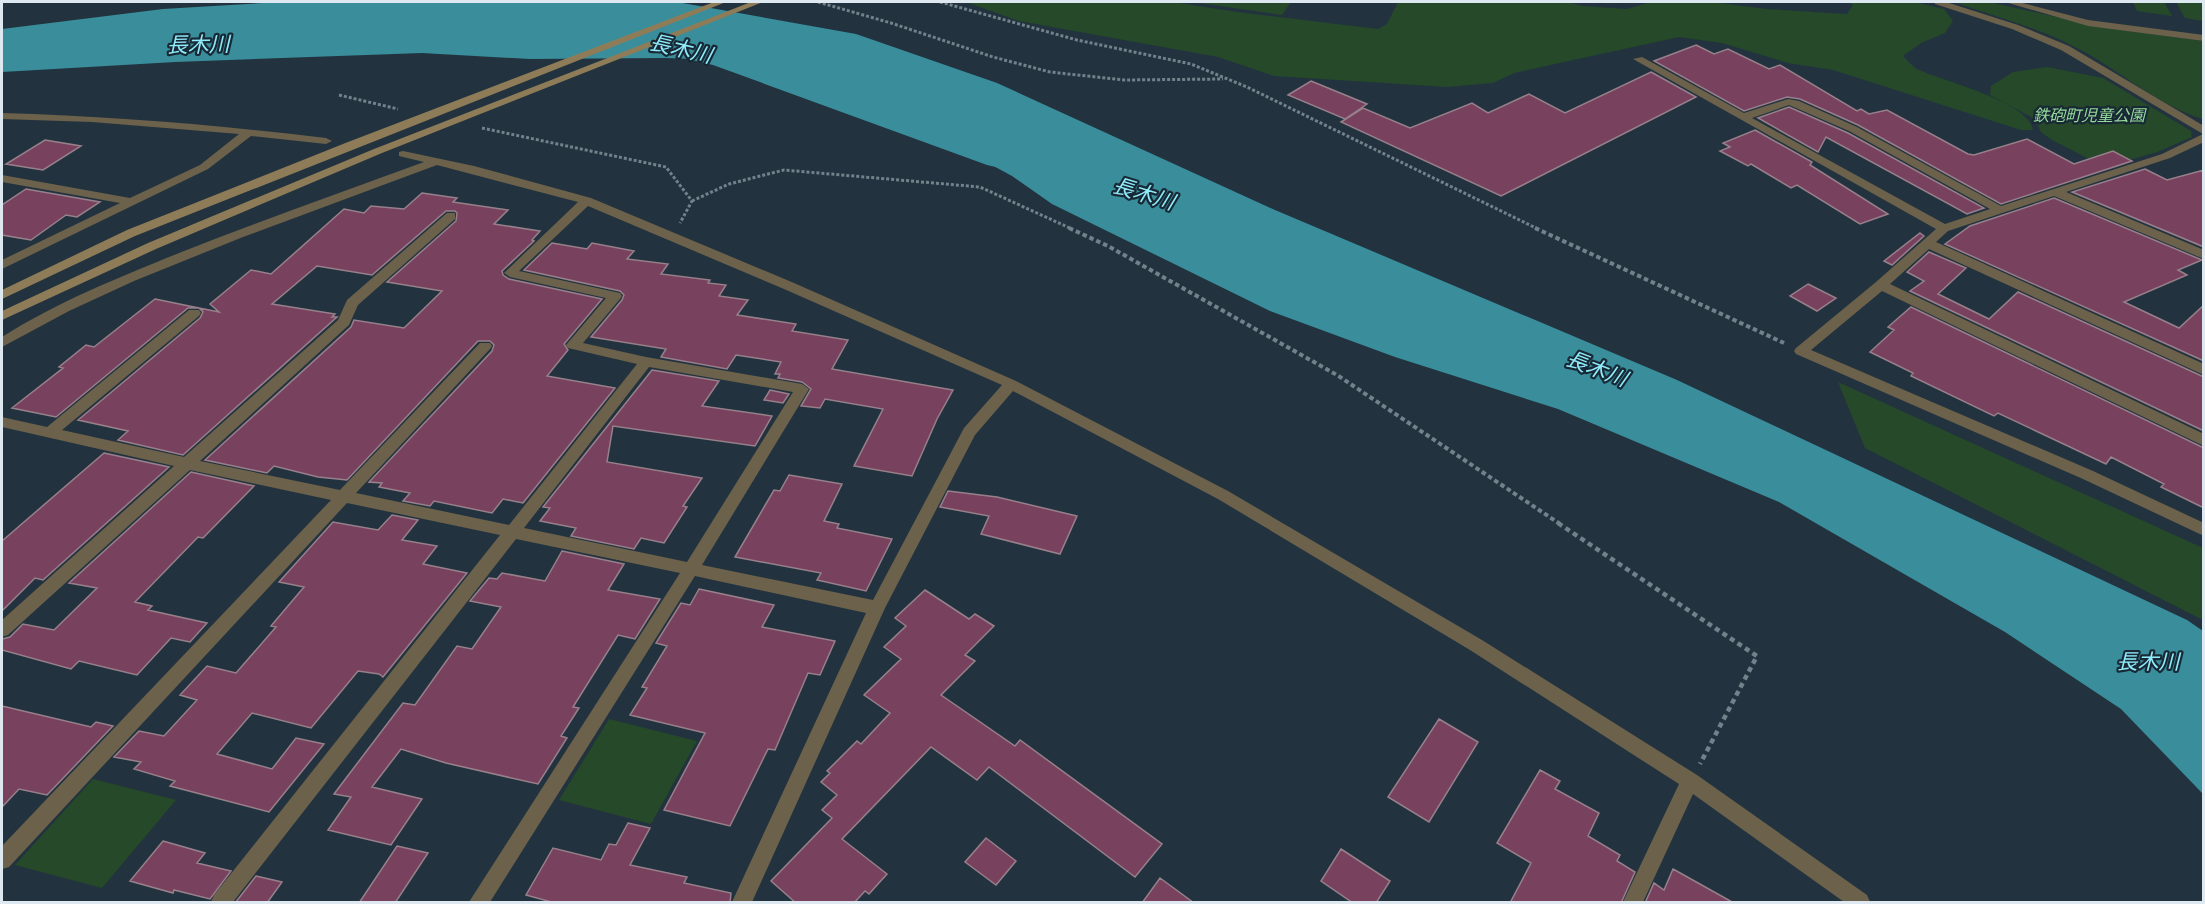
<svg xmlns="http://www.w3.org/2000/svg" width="2205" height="904" viewBox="0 0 2205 904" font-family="'Noto Serif','Noto Sans JP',serif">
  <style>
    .green { fill: #254929 }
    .water { fill: #3a8e9c }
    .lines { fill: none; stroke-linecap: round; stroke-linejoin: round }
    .river { fill: #3a8e9c; fill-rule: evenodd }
    .building { fill: #78425e; stroke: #97808b; stroke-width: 1.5 }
    .path-far2 { stroke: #73818b; stroke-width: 3; stroke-dasharray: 3 2; stroke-linecap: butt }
    .path-far1 { stroke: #73818b; stroke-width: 4; stroke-dasharray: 4.5 3; stroke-linecap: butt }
    .path { stroke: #73818b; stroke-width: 4.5; stroke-dasharray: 5 4; stroke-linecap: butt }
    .street { fill: #6c614b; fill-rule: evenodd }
    .secondary { fill: #8d7c57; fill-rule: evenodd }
    .labels { text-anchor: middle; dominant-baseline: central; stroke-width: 4.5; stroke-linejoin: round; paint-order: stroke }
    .far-park-label { font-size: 16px; font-style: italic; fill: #95da9a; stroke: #182935 }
    .water-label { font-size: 21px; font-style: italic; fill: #90ebfb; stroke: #182935 }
  </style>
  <rect width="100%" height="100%" fill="#22333f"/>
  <path class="green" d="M966,2H1173L1237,12L1378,29L1387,24L1398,2H1567L1583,6L1627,9L1651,2H1712L1766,9L1847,14L1853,5L1849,2H1914L1944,9L1953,21L1945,33L1921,43L1903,56C1907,60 1912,66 1917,69C1941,81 2029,101 2033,130H2021L1833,70L1788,63L1722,43L1679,37L1514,73L1493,83L1447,87L1274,76L1218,57L1019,21Z
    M1192,2H1291L1282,15Z
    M1954,2H1989L2101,27L2203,41V119C2156,105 2119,69 2075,47C2037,27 1995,17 1954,2Z
    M2133,2H2164L2172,16L2137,11Z
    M2176,2H2203V21L2185,18Z
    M2047,67L2103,78L2191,131L2192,137L2157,152L2105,167L2052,140L2041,132L2035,119L1990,95L1991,86L2013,72Z
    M1838,382L2203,548V620L1865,448Z
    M609,719L697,741L651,824L559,800Z
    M93,779L176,800L102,888L15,865Z"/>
  <path class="water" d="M281,2H677L856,34L997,83L1275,210L1677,380L2187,620L2203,631V794L2121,709L2005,632L1779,502L1558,409L1395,357L1270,311L1052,204L1012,176L892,111L764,61L665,58L530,59L422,53L175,62L2,72V29L163,9Z"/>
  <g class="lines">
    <path class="river" d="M669,35L735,50L1013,149L1018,157L1013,165L1000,168L987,165L713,65L658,52L653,45L658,38Z"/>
  </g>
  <path class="building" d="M1696,45L1714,54L1728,49L1769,69L1780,65L1857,111L1861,109L1869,114L1887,110L1968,154L1974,155L2027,139L2074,164L2113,151L2132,161L2001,204L1858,125L1800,99L1787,97L1744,111L1654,61Z
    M1651,72L1696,97L1501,196L1341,122L1363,108L1410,128L1472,103L1488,113L1529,94L1565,113Z
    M1311,81L1367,104L1345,119L1288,95Z
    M1789,107L1848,133L1984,208L1967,214L1826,137L1818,152L1758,118Z
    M1755,130L1812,162L1810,165L1888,214L1860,224L1797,185L1791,188L1751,164L1748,166L1720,151L1730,147L1723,143Z
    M45,140L81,146L43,170L6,164Z
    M2145,169L2167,180L2204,170V247L2072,192Z
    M26,189L100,202L77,217L66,215L31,240L2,235V205Z
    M422,193L457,198L453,202L508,210L494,224L540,231L532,240L534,241L502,271L503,275L509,279L602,299L564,344L568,350L547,376L615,388L523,503L503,499L492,513L434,501L430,506L403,501L410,493L379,487L382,483L369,482L492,351L494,345L490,341H478L347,480L318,477L274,466L267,473L205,460L351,327L354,320L404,328L442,291L387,282L456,221L457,213L455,211H446L372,275L317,266L272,304L335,314L332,317H337L183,455L118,440L128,431L78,420L200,318L203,312L199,308L219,312L210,304L251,270L271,274L344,209L364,213L371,206L404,209Z
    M2054,198L2202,260L2178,270L2187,275L2124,302L2179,328L2204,305V361L1945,244L1970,226Z
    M1920,233L1924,236L1892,265L1884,261Z
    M552,243L587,249L592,243L634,251L627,259L668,264L661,274L710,280L708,283L726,285L719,296L748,300L737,315L796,324L792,331L848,340L832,369L953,390L937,419L912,476L854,466L883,409L825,399L820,408L801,406L811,389L802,382L778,378L780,374H775L781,362L736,355L727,369L661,357L666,349L591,337L622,300L624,295L620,291L524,270Z
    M1929,252L1966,268L1938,294L1989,319L2018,292L2204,377V431L1910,291L1924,281L1907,272Z
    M1808,284L1836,298L1817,311L1790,296Z
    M155,299L199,308H188L56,417L12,408L63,368L59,367L86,345L94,347Z
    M1911,307L2204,448V508L2161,487L2164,484L2111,457L2106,464L1998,413L1994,416L1911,376L1913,373L1870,352L1894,330L1888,327Z
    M652,370L719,381L702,406L772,416L755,446L613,426L607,462L702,478L683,506L687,507L664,543L641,538L634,549L571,536L576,528L540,521L550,508L543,507Z
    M770,390L789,394L783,403L764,400Z
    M104,453L169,467L43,580L35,578L2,611V541Z
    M191,472L254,486L203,538L198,537L135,602L152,606L148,610L207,623L190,642L171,638L137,675L79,661L71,669L2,650V639L10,637L23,624L54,630L97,588L69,583Z
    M789,475L842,484L824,521L839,524L837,528L892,539L866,591L817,580L821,573L735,557L774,490L780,491Z
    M948,491L997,497L1077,516L1060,554L981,534L989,516L940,507Z
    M392,515L418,520L402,540L437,546L423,564L467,573L383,677L379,674L358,671L311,728L252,713L217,754L272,769L296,738L324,744L269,812L170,786L175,781L134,769L141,762L114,757L139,731L164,736L197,700L180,695L207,666L236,673L276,627L271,626L304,587L279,582L333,522L378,530Z
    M562,551L624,564L608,590L660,599L635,639L618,635L573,707L579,708L561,736L567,738L538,784L446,763L401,749L372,787L422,799L391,845L328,830L351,797L334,794L403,703L415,705L457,646L472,649L501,607L470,601L489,578L497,579L502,573L545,581Z
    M699,589L774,605L762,627L835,641L820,675L808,673L775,750L768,749L730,826L664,810L705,733L630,715L647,688L642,687L667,646L656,643L681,603L690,605Z
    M925,590L969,619L975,614L994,626L965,655L975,661L941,695L1015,746L1020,740L1162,844L1135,877L989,767L977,780L931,747L842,839L887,874L869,894L865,891L854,903H796L771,881L832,818L822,810L837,795L821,782L830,773L827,771L857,741L861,744L890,713L864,695L901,659L884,647L906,626L895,618Z
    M2,706L91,727L96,722L113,726L47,795L19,789L2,807Z
    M1439,719L1478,742L1429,822L1388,797Z
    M1540,770L1560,781L1555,789L1599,813L1588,836L1620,855L1617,861L1635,872L1621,903H1510L1531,863L1497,843Z
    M628,823L650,828L630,865L687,877L684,883L731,893L730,903H555L526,895L553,848L601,860L609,844L616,845Z
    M986,838L1016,861L996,885L965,862Z
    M163,841L205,853L197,863L231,871L210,899L174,890L173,893L130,881Z
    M397,846L428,853L395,903H359Z
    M1341,849L1390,881L1376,903H1353L1321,881Z
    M1673,869L1734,903H1645L1654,883L1664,890Z
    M256,876L282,882L267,903H235Z
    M1160,878L1194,903H1142Z"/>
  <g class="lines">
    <path class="path-far2" d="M818,2L891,23L993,57L1050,72L1124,80L1223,79
      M940,2L1077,40L1191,64L1247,87L1538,229
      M339,95L398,109
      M482,128L666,167L692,201L680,223
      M692,201L729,184L784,170L980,187L1072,229"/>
    <path class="path-far1" d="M1069,228L1108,246L1337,375L1560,524
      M1535,228L1784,343"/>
    <path class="path" d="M1558,523L1757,656L1700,764"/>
    <path class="street" d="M1934,2H1946L2018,25L2069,46L2204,126V142L2170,158L2066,192L2204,250V259L2054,196L1948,231L1936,242L2204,364V375L1929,249L1890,284L2204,434V446L1882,291L1811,350L2093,471L2204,523V536L2083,479L1796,354L1794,351L1796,348L1876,282L1936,229L1633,59L1642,57L1744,113L1788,99L1799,101L1857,127L2001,206L2162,154L2203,134L2061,50L2012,29L1935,4ZM1789,105L1849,131L1990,209L1945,224L1752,118Z
      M2005,2H2019L2088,20L2204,35V41L2088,26Z
      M2,113C110,116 218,125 326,138L332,141L326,144L251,136L208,169L2,269V260L120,203L2,182V175L130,198L200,165L239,134L92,122L2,119Z
      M403,151L474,166L591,198L794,283L1016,381L1228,491L1482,640L1697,775L1867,895L1870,902H1844L1693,794L1643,902H1623L1679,784L1470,650L1218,499L1013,391L975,435L885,608L752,902H732L866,613L695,576L490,902H469L680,573L516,539L233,902H211L214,895L500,535L347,503L9,867L2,869V846L331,500L190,470L8,635L2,637V620L174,466L2,427V417L47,427L189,310H199L201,313L199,316L62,430L184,457L338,320L347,300L447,213H455V219L358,305L349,325L200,461L340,490L480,343H490L492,346L490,349L356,493L509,525L637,364L568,348L566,345L606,298L510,277L504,273L578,202L437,165L243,237L134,281L69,311L2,347V337C57,302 118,278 179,253C260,221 342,192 424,162L399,156V152ZM588,206L784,289L1002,385L964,428L873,600L702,565L809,389L802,384L646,357L583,343L620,299L622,296L620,293L519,271ZM649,367L793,392L687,562L524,528Z"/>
    <path class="secondary" d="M714,2H726L135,236L2,299V290L127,230L348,142Z
      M751,2H763L382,153L156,249L2,320V311L148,243L374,149Z"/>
  </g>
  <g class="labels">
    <g class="far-park-label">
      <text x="2089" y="115">鉄砲町児童公園</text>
    </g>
    <g class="water-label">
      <text transform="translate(198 44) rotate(-1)">長木川</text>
      <text transform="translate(681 48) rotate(13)">長木川</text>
      <text transform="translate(1144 193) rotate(17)">長木川</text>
      <text transform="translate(1597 368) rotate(21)">長木川</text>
      <text x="2148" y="661">長木川</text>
    </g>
  </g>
  <rect width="2205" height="904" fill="none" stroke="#dee8f0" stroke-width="6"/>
</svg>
